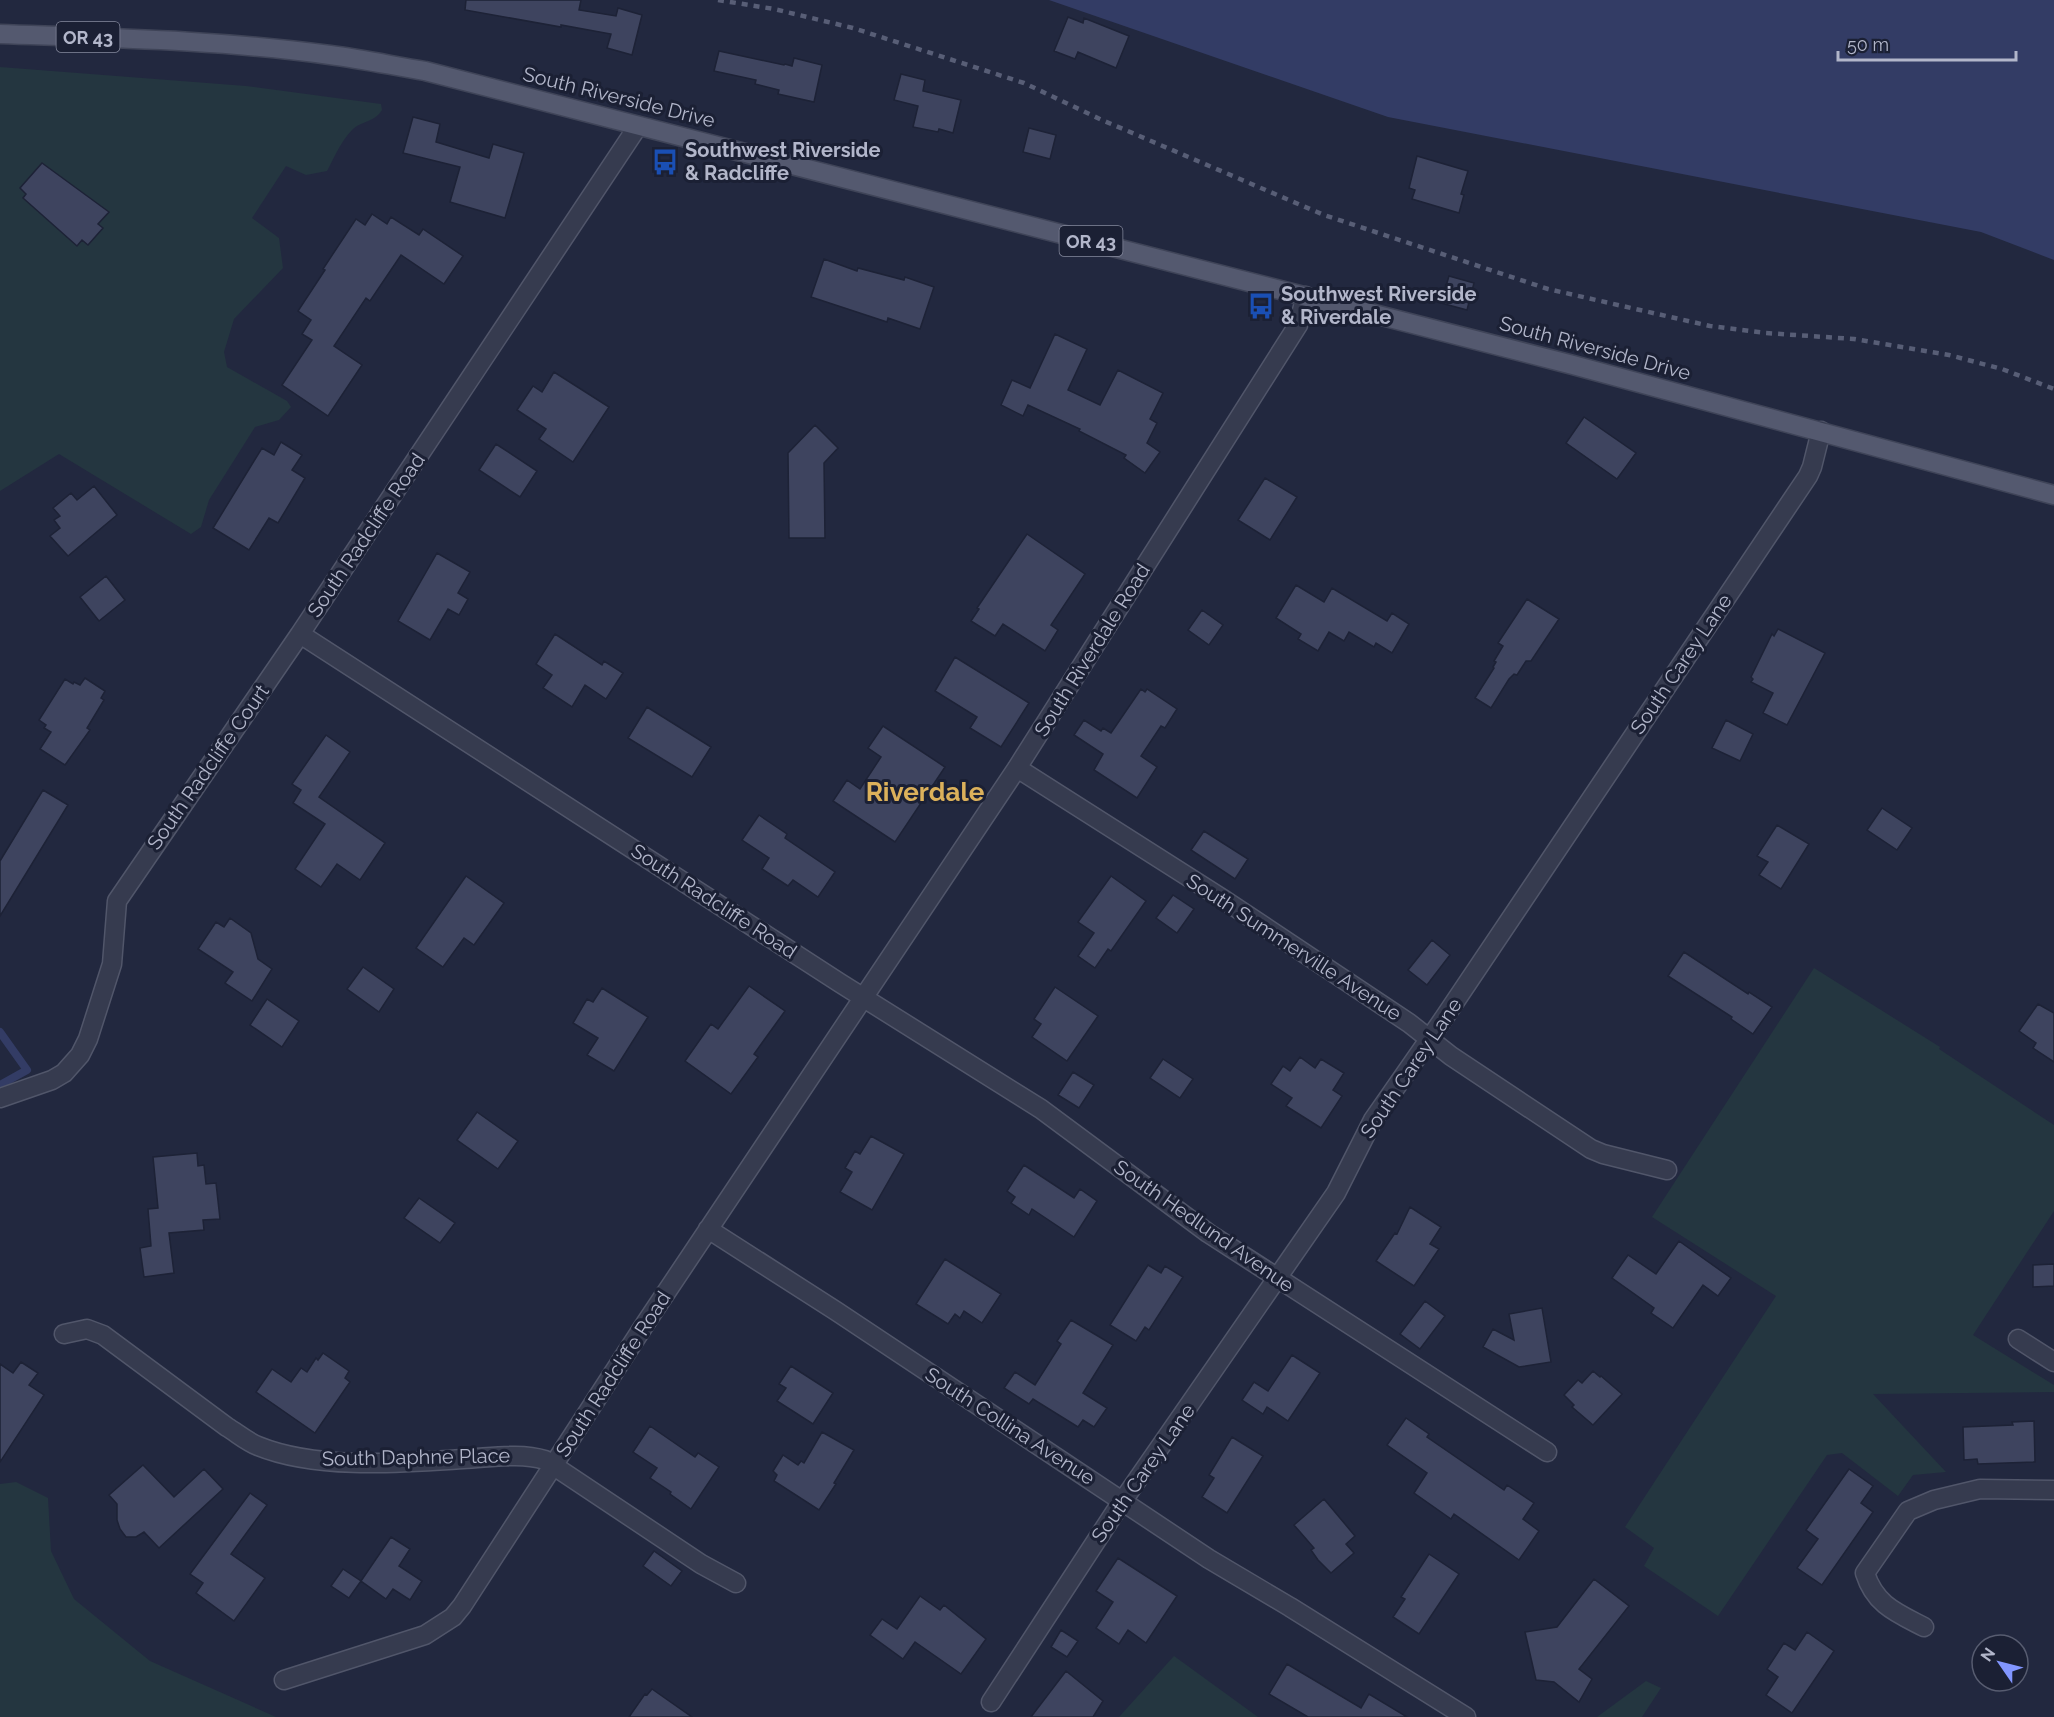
<svg xmlns="http://www.w3.org/2000/svg" width="2054" height="1717" viewBox="0 0 2054 1717" font-family="Raleway,sans-serif">
  <style>
    .green { fill: #243640 }
    .water { fill: #333c65 }
    .lines { fill: none; stroke-linecap: round; stroke-linejoin: round }
    .stream { stroke: #333c65; stroke-width: 8 }
    .building { fill: #3e445f; stroke: #1d2236; stroke-width: 1.5 }
    .minor-casing { stroke: #51566a; stroke-width: 21 }
    .primary-casing { stroke: #3f4458; stroke-width: 21 }
    .minor { stroke: #363b4f; stroke-width: 18 }
    .primary { stroke: #54596f; stroke-width: 18 }
    .rail { stroke: #585e76; stroke-width: 4.5; stroke-dasharray: 6 6; stroke-linecap: butt }
    .labels { text-anchor: middle; dominant-baseline: central; stroke-width: 6; stroke-linejoin: round; paint-order: stroke }
    .shield { fill: #1b2034; stroke: #85899d; stroke-width: 1.5 }
    .shield-label { font-size: 18px; font-weight: bold; fill: #b2b6ca }
    .street-label { font-size: 20px; fill: #b2b6ca; stroke: #1b2034 }
    .poi-label { font-size: 20px; font-weight: bold; fill: #b2b6ca; stroke: #1b2034; text-anchor: start }
    .district-label { font-size: 26px; font-weight: bold; fill: #dcb15b; stroke: #1b2034 }
  </style>
  <rect width="100%" height="100%" fill="#22283f"/>
  <path class="green" d="M0,67L246,86L381,104L382,110C375,122 361,121 352,130C341,141 334,158 327,171L306,175L286,166L252,218L279,238L283,268L234,319L224,352L227,367L287,401L291,407L279,420L255,427L209,500L201,527L191,534L59,454L0,491Z
    M1814,968L1940,1047L1939,1049L2054,1125V1211L1973,1335L2054,1385V1392L1873,1394L1946,1472L1913,1475L1898,1496L1842,1453L1827,1455L1718,1616L1644,1566L1654,1548L1625,1527L1776,1296L1652,1217Z
    M16,1482L48,1498L51,1551L74,1599L150,1661L276,1717H0V1484Z
    M1174,1656L1258,1717H1119Z
    M1646,1681L1661,1688L1642,1717H1597Z"/>
  <path class="water" d="M1049,0H2054V260L1981,232L1388,117Z"/>
  <g class="lines">
    <path class="stream" d="M0,1032L27,1070L0,1085"/>
  </g>
  <path class="building" d="M466,0H581L579,10L616,16L618,8L642,15L632,55L607,48L611,34L561,25V27L465,10Z
    M1068,17L1083,23L1084,18L1129,36L1116,68L1078,52L1075,59L1054,51Z
    M719,51L784,65L785,64L792,66L794,58L822,65L814,102L778,94L779,90L755,84L756,80L714,71Z
    M901,74L925,80L923,91L961,100L953,133L939,129L938,132L913,127L918,106L894,100Z
    M413,117L440,124L436,142L489,158L493,144L524,153L505,218L450,202L460,167L403,153Z
    M1029,128L1056,135L1050,159L1023,152Z
    M1417,156L1468,171L1461,194L1464,195L1459,213L1412,199L1415,190L1409,188Z
    M42,163L109,212L98,224L103,228L88,245L82,240L77,246L23,198L26,194L20,188Z
    M372,214L387,224L391,217L419,235L423,229L463,256L444,284L401,255L370,301L366,298L334,346L362,365L328,416L282,385L312,340L302,334L311,320L298,311L325,270L323,269L356,219L365,225Z
    M824,259L857,271L858,268L904,280L905,277L934,287L920,329L888,318L887,322L811,297Z
    M1449,276L1474,283L1467,310L1441,303Z
    M1055,334L1087,349L1068,390L1100,405L1118,370L1163,393L1150,419L1157,423L1147,443L1160,452L1145,473L1124,458L1126,455L1079,431L1080,429L1028,405L1023,416L1001,405L1012,380L1030,388Z
    M554,372L609,407L573,462L539,439L546,429L517,410L533,386L542,392Z
    M1584,417L1636,453L1617,479L1566,443Z
    M815,425L838,448L824,463L825,538H789L788,453Z
    M281,442L302,455L292,470L305,478L278,523L269,518L249,550L213,528L262,448L274,455Z
    M496,444L537,471L520,497L479,470Z
    M1265,478L1297,497L1270,540L1238,520Z
    M94,486L117,515L68,556L50,536L60,528L54,520L60,516L53,508L71,493L77,500Z
    M1027,534L1085,574L1051,625L1058,630L1045,651L1003,624L995,636L971,621L979,609L977,608Z
    M437,553L470,572L458,593L468,599L459,615L448,609L430,640L398,621Z
    M106,576L125,600L99,621L80,597Z
    M1296,585L1324,602L1332,588L1387,621L1392,613L1409,624L1392,653L1376,643L1374,647L1349,632L1344,641L1329,632L1318,651L1298,639L1301,634L1276,618Z
    M1527,599L1559,619L1531,661H1526L1517,675L1514,674L1509,679L1491,708L1475,698L1494,668L1493,667L1496,662L1494,661L1503,646L1498,643Z
    M1202,610L1223,625L1209,645L1188,630Z
    M1778,629L1825,653L1787,725L1763,713L1773,693L1751,682L1753,679L1751,677L1772,634L1774,636Z
    M555,634L602,665L604,661L623,673L606,699L585,685L572,707L543,688L552,675L536,664Z
    M955,657L1029,703L1001,747L970,728L977,717L935,691Z
    M85,678L105,691L101,698L104,700L87,728L90,730L65,765L40,749L51,732L44,728L46,725L39,720L65,679L73,684L74,682L80,685Z
    M1141,689L1145,692L1147,689L1177,709L1165,728L1161,726L1141,756L1157,767L1137,798L1094,770L1103,754L1074,735L1084,720L1101,731L1103,728L1111,733Z
    M647,707L711,747L692,777L628,738Z
    M1726,720L1753,734L1740,761L1712,748Z
    M883,726L945,767L895,842L833,801L847,780L860,789L881,757L868,748Z
    M326,735L350,752L319,797L385,843L360,880L337,864L321,887L295,869L325,824L293,803L301,790L292,784Z
    M43,790L68,805L0,916V861Z
    M1882,808L1912,828L1897,850L1867,830Z
    M759,815L787,834L785,838L835,872L818,897L793,880L788,886L762,869L769,858L742,840Z
    M1777,825L1809,844L1781,889L1759,875L1768,862L1757,856Z
    M1204,831L1248,859L1235,879L1191,850Z
    M466,876L504,903L474,945L464,938L443,967L416,948Z
    M1111,876L1146,901L1111,951L1108,949L1095,968L1078,956L1094,933L1078,922Z
    M1173,895L1194,909L1177,933L1156,918Z
    M230,918L251,933L258,959L272,969L252,1001L225,983L233,972L198,949L216,922L224,927Z
    M1432,940L1450,955L1427,985L1408,970Z
    M1684,952L1748,994L1749,992L1772,1007L1753,1034L1731,1019L1732,1017L1668,976Z
    M363,967L394,989L379,1012L347,989Z
    M749,986L785,1011L754,1054L758,1057L731,1094L685,1061L711,1024L718,1029Z
    M1055,987L1098,1016L1067,1061L1032,1037L1041,1024L1034,1019Z
    M602,988L648,1017L614,1071L587,1055L598,1038L573,1023L587,999L593,1002Z
    M267,999L299,1021L282,1047L250,1025Z
    M2038,1004L2054,1013V1062L2033,1048L2036,1043L2019,1031Z
    M1300,1057L1315,1068L1321,1059L1344,1073L1333,1090L1342,1096L1321,1128L1286,1106L1292,1098L1271,1084L1283,1066L1290,1071Z
    M1163,1059L1193,1079L1180,1098L1150,1078Z
    M1073,1072L1094,1085L1079,1108L1058,1095Z
    M477,1112L518,1141L498,1169L457,1140Z
    M871,1136L904,1154L872,1210L840,1192L852,1172L845,1168L855,1151L860,1154Z
    M197,1153L198,1166L204,1165L206,1184L216,1183L220,1219L203,1220L204,1230L169,1233L174,1273L144,1277L140,1248L151,1246L148,1209L158,1208L153,1157Z
    M1024,1165L1074,1198L1080,1189L1097,1201L1074,1237L1032,1209L1029,1215L1011,1203L1015,1197L1007,1191Z
    M419,1198L455,1223L440,1243L404,1218Z
    M1410,1207L1441,1227L1430,1244L1439,1249L1414,1286L1376,1261L1395,1233L1397,1234Z
    M1679,1241L1731,1278L1718,1296L1703,1285L1673,1328L1651,1313L1654,1308L1612,1278L1628,1255L1656,1274Z
    M945,1259L1001,1294L982,1323L964,1311L960,1318L955,1314L948,1324L916,1304Z
    M2054,1264V1286L2033,1287V1265Z
    M1148,1265L1161,1273L1165,1266L1183,1277L1149,1330L1145,1327L1136,1341L1110,1325Z
    M1425,1301L1445,1316L1420,1349L1400,1334Z
    M1542,1308L1551,1362L1519,1367L1483,1347L1493,1329L1514,1340L1509,1314Z
    M1071,1320L1113,1345L1083,1393L1107,1408L1094,1427L1083,1420L1078,1427L1033,1399L1029,1404L1004,1388L1015,1372L1035,1385L1061,1344L1057,1341Z
    M323,1353L349,1371L345,1378L350,1382L315,1433L256,1392L272,1369L291,1382L301,1368L307,1372L316,1358L318,1360Z
    M1292,1355L1320,1373L1288,1421L1267,1407L1263,1414L1242,1400L1254,1382L1268,1391Z
    M21,1362L38,1373L29,1385L44,1395L0,1462V1364L13,1373Z
    M791,1366L833,1393L813,1424L777,1401L786,1388L779,1384Z
    M1593,1371L1600,1377L1601,1376L1622,1394L1593,1425L1572,1407L1574,1405L1564,1395L1578,1380L1582,1383Z
    M1406,1418L1429,1434L1427,1437L1504,1490L1507,1485L1534,1503L1523,1519L1539,1531L1519,1560L1454,1514L1451,1519L1414,1493L1427,1473L1387,1445Z
    M2034,1421L2035,1462L1978,1464L1977,1459L1964,1460L1963,1427L2013,1425L2012,1422Z
    M650,1426L695,1457L698,1453L719,1467L691,1509L670,1494L671,1492L650,1478L657,1468L633,1452Z
    M822,1432L854,1450L834,1483L836,1484L819,1510L774,1481L777,1475L773,1471L783,1455L798,1465L801,1461L804,1463Z
    M1232,1437L1263,1456L1227,1513L1202,1497L1214,1478L1209,1475Z
    M143,1465L174,1497L204,1469L223,1489L159,1548L144,1532L136,1537H126L120,1529L117,1520V1504L109,1495Z
    M1849,1469L1873,1486L1861,1503L1873,1512L1822,1585L1797,1568L1818,1539L1806,1530Z
    M250,1493L267,1505L231,1554L265,1578L234,1621L196,1593L203,1583L190,1574Z
    M1324,1499L1355,1536L1346,1544L1354,1553L1331,1573L1318,1560L1311,1550L1314,1548L1294,1525Z
    M391,1537L410,1549L399,1566L422,1581L410,1600L393,1589L386,1599L361,1581Z
    M654,1551L682,1571L671,1586L643,1566Z
    M1429,1554L1459,1574L1419,1634L1393,1617L1405,1599L1401,1597Z
    M1118,1558L1177,1596L1146,1643L1128,1630L1119,1644L1096,1628L1113,1602L1096,1591Z
    M343,1569L361,1581L349,1598L331,1586Z
    M1594,1579L1629,1606L1579,1669L1592,1679L1579,1702L1554,1682L1536,1680L1525,1632L1557,1627Z
    M920,1596L940,1610L944,1605L986,1639L961,1674L915,1642L903,1659L870,1635L882,1619L897,1629Z
    M1061,1630L1078,1641L1067,1657L1051,1647Z
    M1807,1632L1834,1651L1792,1713L1766,1695L1778,1677L1767,1669L1784,1643L1795,1650Z
    M1287,1664L1361,1708L1369,1694L1407,1717H1308L1269,1694Z
    M1066,1671L1103,1701L1093,1717H1031Z
    M652,1689L692,1717H629L645,1694L647,1695Z"/>
  <g class="lines">
    <g class="minor-casing">
      <path id="minor" d="M638,126L300,634L840,983L1041,1109L1208,1233L1547,1452
        M1017,768L1223,899L1409,1023L1451,1056L1591,1149L1603,1154L1667,1170
        M0,1098L52,1080L64,1073L80,1055L88,1039L112,964L117,901L300,634
        M708,1229L836,1311L1209,1559L1290,1607L1466,1717
        M64,1334L87,1329L103,1335L227,1427C237,1433 246,1441 258,1446C317,1470 400,1463 463,1459C489,1458 520,1452 545,1460L701,1564L736,1583
        M2018,1339L2054,1362
        M1924,1627C1897,1613 1875,1605 1865,1573L1908,1511L1934,1500L1980,1489L2054,1490
        M284,1680L425,1635L453,1617L462,1606L647,1321L1017,768L1298,325L1306,296
        M991,1702L1115,1512L1336,1193L1373,1120L1444,1018L1808,476L1812,467L1821,431"/>
    </g>
    <g class="primary-casing">
      <path id="primary" d="M0,34C110,38 221,40 330,55C362,59 394,66 425,71L1573,365L2054,495"/>
    </g>
    <use href="#minor" class="minor"/>
    <use href="#primary" class="primary"/>
    <path class="rail" d="M718,0L774,9L853,28L1024,83L1102,120L1324,215L1548,289L1710,326L1766,333L1854,339L1949,355L2002,369L2054,389"/>
  </g>
  <defs>
    <g id="bus-bare" transform="scale(2.07)"><path d="M-5-6H5V4H4V6H2V4H-2V6H-4V4H-5ZM-3.5-4V0h7V-4ZM-3.5 1.2v1.5H-2V1.2ZM2 1.2v1.5H3.5V1.2Z" fill="#1a4fb4" stroke="#1b2034" stroke-width="2.5" paint-order="stroke"/></g>
  </defs>
  <g fill-rule="evenodd">
    <use href="#bus-bare" x="665" y="162"/>
    <use href="#bus-bare" x="1261" y="306"/>
  </g>
  <g class="labels">
    <g class="shield">
      <rect x="56.5" y="22" width="63" height="30" rx="4.5"/>
      <rect x="1059.5" y="226" width="63" height="30" rx="4.5"/>
    </g>
    <g class="shield-label">
      <text x="88" y="37">OR 43</text>
      <text x="1091" y="241">OR 43</text>
    </g>
    <g class="street-label">
      <text transform="translate(619 97) rotate(14)">South Riverside Drive</text>
      <text transform="translate(1595 348) rotate(15)">South Riverside Drive</text>
      <text transform="translate(366 535) rotate(-56)">South Radcliffe Road</text>
      <text transform="translate(1092 650) rotate(-58)">South Riverdale Road</text>
      <text transform="translate(1681 664) rotate(-56)">South Carey Lane</text>
      <text transform="translate(208 767) rotate(-55)">South Radcliffe Court</text>
      <text transform="translate(714 901) rotate(33)">South Radcliffe Road</text>
      <text transform="translate(1294 947) rotate(33)">South Summerville Avenue</text>
      <text transform="translate(1411 1068) rotate(-56)">South Carey Lane</text>
      <text transform="translate(1204 1226) rotate(35)">South Hedlund Avenue</text>
      <text transform="translate(613 1374) rotate(-57)">South Radcliffe Road</text>
      <text transform="translate(1010 1426) rotate(33)">South Collina Avenue</text>
      <text transform="translate(416 1457) rotate(-1)">South Daphne Place</text>
      <text transform="translate(1143 1473) rotate(-55)">South Carey Lane</text>
    </g>
    <g class="poi-label">
      <text x="685" y="150">Southwest Riverside<tspan x="685" dy="23">&amp; Radcliffe</tspan></text>
      <text x="1281" y="294">Southwest Riverside<tspan x="1281" dy="23">&amp; Riverdale</tspan></text>
    </g>
    <g class="district-label">
      <text x="925" y="792">Riverdale</text>
    </g>
  </g>
  <g transform="translate(2000 1663) rotate(305)"><circle r="28" fill="#1b2034" stroke="#575c70" stroke-width="1.5"/>
  <path d="M0-4.5L10 22L0 15L-10 22Z" fill="#8296ff"/>
  <text y="-9" font-size="16" font-weight="bold" text-anchor="middle" fill="#b2b6ca">N</text>
  </g>
  <path d="M1838 51v9h178v-9" fill="none" stroke="#b2b6ca" stroke-width="3"/>
  <text x="1847" y="51" font-size="18" fill="#b2b6ca" stroke="#1b2034" stroke-width="4.5" paint-order="stroke">50 m</text>
</svg>
